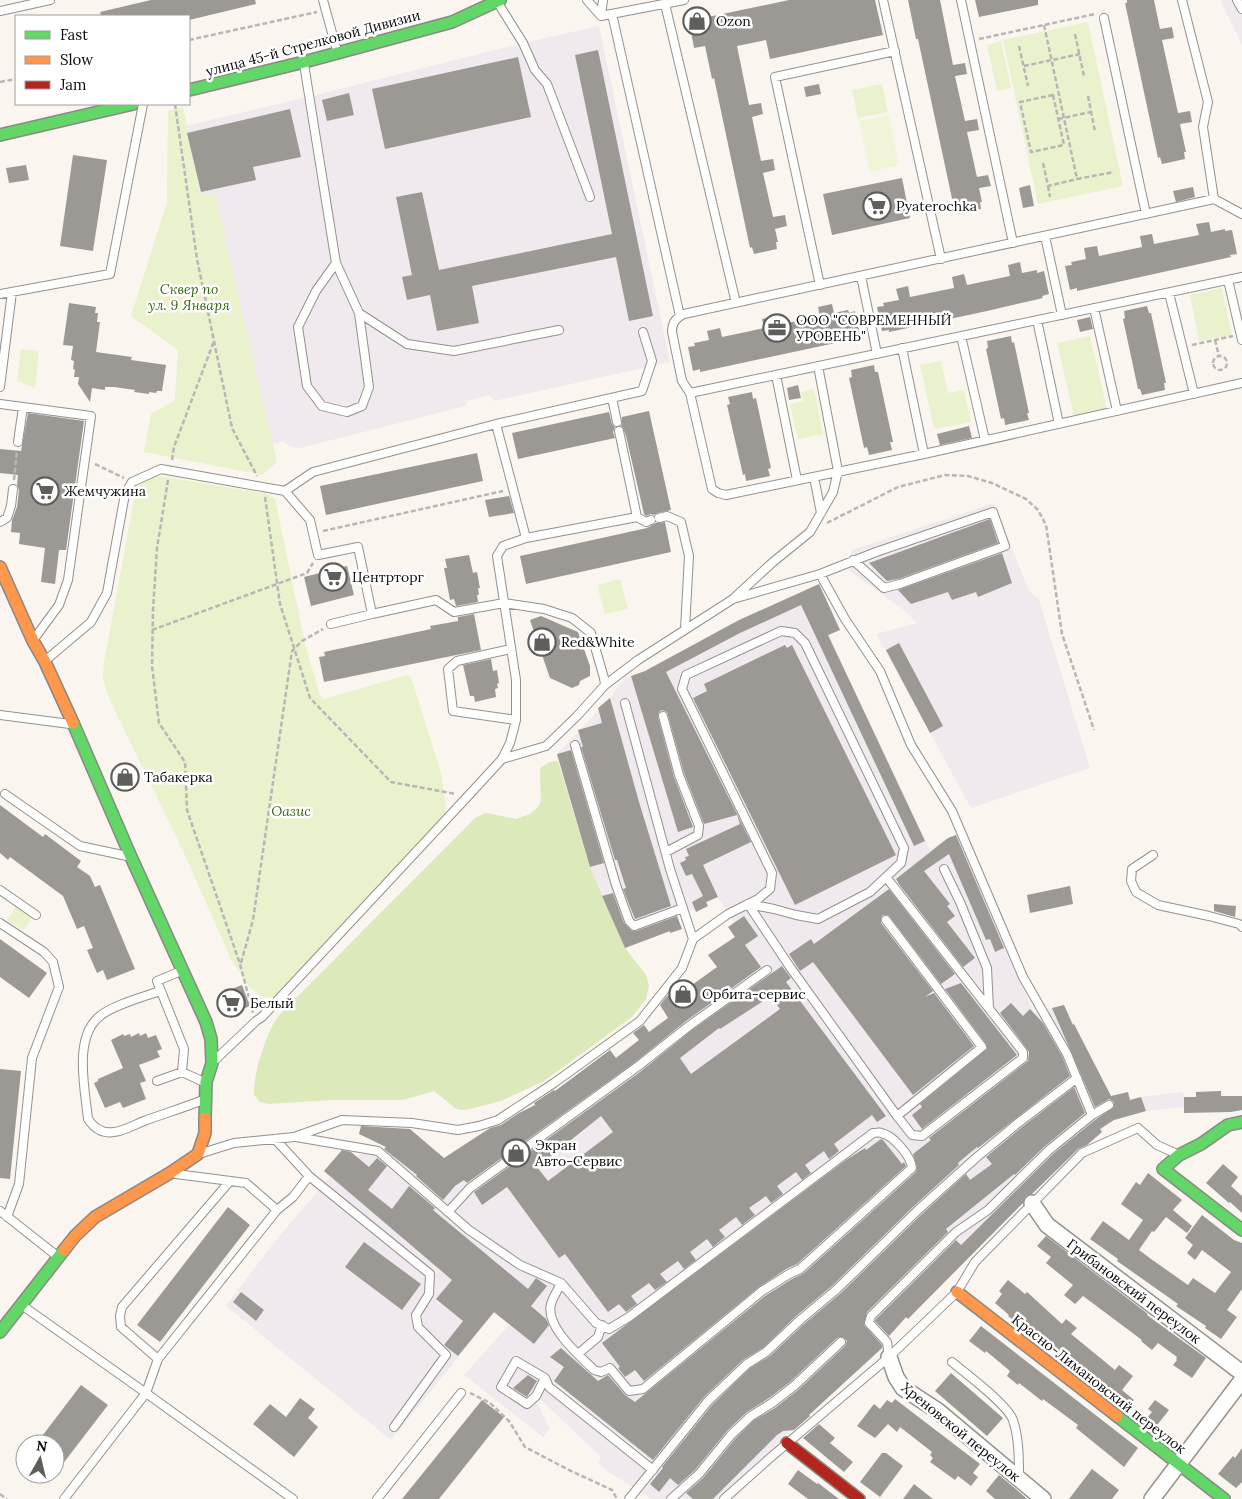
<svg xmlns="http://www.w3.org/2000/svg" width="1242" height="1499" viewBox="0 0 1242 1499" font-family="Lora,serif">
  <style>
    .industrial { fill: #f0e9ed }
    .green { fill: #eaf1cd }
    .forest { fill: #dce9ba }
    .pitch { fill: #f2f4d7 }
    .building { fill: #9c9995; fill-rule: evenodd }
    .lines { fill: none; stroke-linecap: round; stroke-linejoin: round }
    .lane-casing { stroke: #93918e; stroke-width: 10 }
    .street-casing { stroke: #93918e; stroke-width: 18 }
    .fast-casing { stroke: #8a8885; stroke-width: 14 }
    .slow-casing { stroke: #8a8885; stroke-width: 14 }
    .jam-casing { stroke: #8a8885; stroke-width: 14 }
    .path { stroke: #b7b6b5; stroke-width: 2.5; stroke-dasharray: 5 2.5; stroke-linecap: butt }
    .lane { stroke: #fefefd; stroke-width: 8 }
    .street { stroke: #fefefd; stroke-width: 15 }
    .fast { stroke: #63d668; stroke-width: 11 }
    .slow { stroke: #ff974d; stroke-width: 11 }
    .jam { stroke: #b3261e; stroke-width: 11 }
    .labels { text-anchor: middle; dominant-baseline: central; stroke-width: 5; stroke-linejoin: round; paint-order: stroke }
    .poi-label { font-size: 14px; fill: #0c0c0c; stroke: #fff; text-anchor: start }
    .street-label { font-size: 14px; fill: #0c0c0c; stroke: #fff }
    .park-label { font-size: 14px; font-style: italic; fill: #386817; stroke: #fff }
  </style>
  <rect width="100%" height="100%" fill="#faf6ef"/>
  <path class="industrial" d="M1220,0H1242V45Z
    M599,26L670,362L494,401L490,395L467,401L466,406L300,448L290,447L284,441L268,445L181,127L320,94L523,43Z
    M994,503L1029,591L1039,600L1090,768L971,808L876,634L917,623L904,610L848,570L852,550Z
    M819,584L840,630L829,636L930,850L943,840L956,835L1034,1013L1064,1005L1068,1015L1111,1096L1128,1092L1130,1100L1141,1097L1183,1092L1184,1097H1196V1092L1221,1091L1222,1096H1242V1111L1184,1113V1107L1146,1111L1114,1120L1103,1127L1102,1132L1037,1188L908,1319L906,1318L889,1337L885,1346L788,1434L735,1499H652L607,1471L598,1463L601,1457L540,1399L537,1403L550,1429L543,1437L464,1375L509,1325L494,1313L391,1440L226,1306L276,1240L330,1177L324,1171L345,1147L355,1156L385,1149L445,1178L548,1108L751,955L742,947L734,923L718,897L706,902L708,906L696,912L695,909L677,916L682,929L670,933L669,932L625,948L590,867L557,754L610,698L625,678L643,672L645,679Z"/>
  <path class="green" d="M1088,22L1123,186L1038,204L1003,40Z
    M1001,41L1011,88L997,91L987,45Z
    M882,84L888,112L858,118L852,90Z
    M183,107L201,195L215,194L277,462L262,475L144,452L151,414L175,400L178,350L131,316L167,202L168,111Z
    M1222,288L1232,335L1199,341L1190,295Z
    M1090,336L1107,409L1074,416L1057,343Z
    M21,349L39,351L35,388L17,381Z
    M941,361L948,393L964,390L971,422L934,429L920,365Z
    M814,389L823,434L798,439L790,404L803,401L801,392Z
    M159,476L268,494L275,499L306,648L320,695L324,699L406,675L411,677L441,773L446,806L445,813L441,819L279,995L272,998L261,996L250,988L231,959L184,853L108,696L103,678L104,662L136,489L145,479Z
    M620,579L628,609L605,614L597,585Z
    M16,906L32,917L24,930L7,920Z"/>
  <path class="forest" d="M558,761L590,867L625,948L646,975L649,985L646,999L632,1017L544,1081L501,1101L466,1110H461L455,1108L434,1091L403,1100H331L269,1104L260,1102L254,1095C253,1077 264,1040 274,1023C276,1019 280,1015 283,1011L475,818L486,813L516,819L530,814L538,807L541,801L540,771L541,767L550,762Z"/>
  <path class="pitch" d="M889,115L899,165L870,172L859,121Z"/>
  <path class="building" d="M151,0H255L256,4L189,20V16H101L100,12Z
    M789,0H875L883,35L770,59L766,40L737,46L749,105L761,103L763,114L752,117L761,161L773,159L774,164L775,170L763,173L773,217L785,215L787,226L775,229L778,242H776L777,249L754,254L752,247L750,248L714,78L712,79L705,46L694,48L689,21Z
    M908,0H940L953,65L965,63L967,74L955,76L965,121L977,119L979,130L967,132L977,177L988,175L991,186L979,188L982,202H980L981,209L958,214L956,207L954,208L918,39H916Z
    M975,0H1038V5L979,17Z
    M1127,0H1154L1160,29L1172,27L1174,38L1162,40L1178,113L1190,111L1192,122L1180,124L1186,152H1184L1185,159L1162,164L1160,157L1158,158L1125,3H1127Z
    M598,50L653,316L629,321L616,257L472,286L479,323L437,331L430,295L407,300L402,277L412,275L396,197L422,192L439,270L612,234L575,55Z
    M518,57L531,117L385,149L372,89Z
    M819,84L821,94L806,97L804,87Z
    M349,93L354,115L327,121L322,100Z
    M290,109L301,157L253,167L256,180L201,192L187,133Z
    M73,155L107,160L93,251L60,246Z
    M26,165L29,180L9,183L6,168Z
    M902,178L910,218L832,235L823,194Z
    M1030,185L1034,206L1023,208L1019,188Z
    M1193,187L1195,197L1176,202L1173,191Z
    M1209,222L1211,232L1225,229V231L1232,230L1237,254L1230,255L1231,257L1077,291V288L1070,290L1065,266L1072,265L1071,262L1086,259L1084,248L1097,246L1099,256L1142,247L1140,236L1152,234L1154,244L1199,235L1196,224Z
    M1020,262L1022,273L1037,270V273L1044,271L1049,294L1042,296L1043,298L987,311L889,332V330L882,331L877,307L884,306L883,303L899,300L896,289L908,286L910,297L939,291L954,288L952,277L964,274L967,285L991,280L1010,276L1008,265Z
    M69,303L96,307L95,313H98L97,322H100L96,352L132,357L131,360L166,365L162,391H157L156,393L149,392V394L134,392L135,390L114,387H105V390L92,388L90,402L78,384L79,377H74L75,370L73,369L74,361L71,360L73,346L63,345Z
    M832,304L834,313L848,310L849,313L855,311L860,334L853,336L854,339L700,372V369L693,371L688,347L695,346L694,343L709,340L707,331L720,328L722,337L746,332L764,328L762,319L775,316L777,325L792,322L820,316L818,307Z
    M1147,306L1149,313H1151L1166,383H1164L1165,390L1142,395L1140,389H1138L1123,319L1125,318L1124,311Z
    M1090,317L1093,329L1080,332L1077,320Z
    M1011,336L1012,343L1014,342L1029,413H1027L1029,420L1005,425L1004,418L1001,419L986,349L988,348L987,341Z
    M874,365L875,372H878L893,442H890L892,450L869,455L867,447L864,448L849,378L852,377L851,370Z
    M798,385L801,398L789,400L787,388Z
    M752,392L753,399L756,398L771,468L768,469L770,476L746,481L745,474L743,475L727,405L730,404L728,397Z
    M649,411L671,510L658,513L654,515L651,514L646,516L644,514L626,436L623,428L621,426L622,423V417Z
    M609,412L612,424L615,427L613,432L615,438L518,459L512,433Z
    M28,413L84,421L66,550H59L55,584L41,582L45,548L19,544L20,533L11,532L12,520L17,507L19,490L17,485L18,475L0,473V449L21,451Z
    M969,426L972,438L940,445L937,434Z
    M477,453L483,481L326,515L320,486Z
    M509,496L514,513L489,517L485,500Z
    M990,519L998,543L898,579L887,581L869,563Z
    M665,522L671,552L526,584L520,556L647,528L656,523Z
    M1002,553L1012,583L978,597L976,592L952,600L948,592L911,604L898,590Z
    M469,555L473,573L477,572L480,588H478L479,595H477L478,602L456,606L454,599L450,600L444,568H447L445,559Z
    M347,566L354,595L311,606L304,577Z
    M819,584L840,630L828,635L925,841L914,846L801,605L740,633L666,672L751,842L703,865L718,897L706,902L705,900L708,906L696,912L692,902L703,896L692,874L686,876L680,863L686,860L685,857L689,856L686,849L740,824L737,815L704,824L684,773L668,715L667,712L662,710L659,712L658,717L674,777L693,827L678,832L631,676L645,671L739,620Z
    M474,614L481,650L324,682L319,657L325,656L324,652L431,629L430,626L458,621V617Z
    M541,616L578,632L590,666V676L580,681L579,685L572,688L550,678L530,620Z
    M899,643L943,726L930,733L886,650Z
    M785,645L787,648L792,645L896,855L795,905L693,698L707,691L704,684Z
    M491,659L493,671L497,670L499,683L497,684L498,688L495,689L496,697L475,702L474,696H470L463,665Z
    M610,698L639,802L671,906L635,919L623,889L626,888L617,860H615L581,747H583L578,730L602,723L598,708Z
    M571,750L604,863L590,867L557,754Z
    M0,805L43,837L45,834L81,861L77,867L90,876L95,887L100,885L135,969L107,980L103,970L97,973L87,950L93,948L84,926L77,929L63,896L10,857L8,860L0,853Z
    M956,835L1004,948L995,952L990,939L986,940L949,854L924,871L950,904L947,906L955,916L947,922L975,958L963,967L898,883V882L896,879L948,838Z
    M1070,886L1073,904L1030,913L1027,895Z
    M889,889L955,974L941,984L890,917L888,915H883L881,918V923L933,991L925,997L934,993L974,1046L913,1095L813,962L800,971L789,954L811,939L814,944Z
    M613,893L624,923L632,931H636L677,916L682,929L670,933V931L625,948L602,896Z
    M1214,904L1236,906L1235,917L1214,911Z
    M744,916L758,936L745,945L761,967L686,1021L634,1063L467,1183L464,1180L455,1186L443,1200L416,1176L417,1175L384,1149L386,1147L359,1134L361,1126L410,1129L444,1158L490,1128L501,1125L519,1113L535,1105L534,1103L554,1090L555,1091L610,1050L616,1058L639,1040L633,1033L644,1025L649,1032L668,1018L660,1005L666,997L689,981L692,985L717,967L708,955L735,937L728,927Z
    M0,939L47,973L29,998L0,977Z
    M782,966L791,978L786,982L886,1116L877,1122L872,1115L834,1144L839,1151L829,1159L824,1151L805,1165L811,1173L802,1180L796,1172L777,1186L783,1194L771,1203L766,1196L749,1208L755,1215L742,1225L736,1217L719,1230L725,1237L713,1247L707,1239L690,1252L696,1260L684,1269L678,1261L660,1274L667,1282L655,1290L649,1283L631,1296L637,1304L626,1312L619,1304L608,1312L565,1254L559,1258L507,1187L482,1205L474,1192L640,1072L692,1030ZM771,996L780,1009L691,1074L680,1058L719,1028L720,1029ZM601,1116L613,1132L548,1181L537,1167Z
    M961,983L1017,1055L922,1129L912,1115L922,1107L920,1104L987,1049L986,1044L945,989Z
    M242,985L250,1006L238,1011L230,1009L225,998L229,990Z
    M1011,1003L1023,1016L1030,1009L1043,1023L1062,1056L1070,1076L1015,1119L978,1148L977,1147L958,1163L959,1165L915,1205L833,1285L796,1316L763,1348L743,1360L704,1397L653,1460L554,1381L564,1367L550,1357L561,1348L598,1381L608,1375L625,1395L635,1402L765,1296L792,1279L804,1273L916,1172L917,1167L913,1154L931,1140L929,1138L1028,1061L1029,1052L1027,1049L1000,1013Z
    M1064,1005L1073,1025L1074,1024L1111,1096L1128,1092L1130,1100L1141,1097L1146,1111L1114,1120L1100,1129L1102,1132L1087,1145L1078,1149L1032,1194L1026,1196L1023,1203L908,1319L906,1317L889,1336L875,1321L876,1319L956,1240L961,1245L1053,1154L1095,1120L1114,1107V1102L1109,1099L1095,1107L1052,1008Z
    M139,1033L140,1036L146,1033L148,1038L156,1035L162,1049L157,1051L160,1057L139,1065L146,1081L140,1083L146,1099L123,1108L120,1102L105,1108L94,1083L98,1081V1079L123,1068L111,1040L123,1034L124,1036L130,1034L131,1037Z
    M0,1069L21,1071L10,1179L0,1178Z
    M1074,1087L1085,1113L1045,1146L1015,1175L1014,1174L946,1229L948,1232L867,1312L864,1325L882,1345V1348L809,1415L810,1416L794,1430L783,1431L777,1435L713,1499H693L686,1493L703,1478L735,1439L754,1420L775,1408L798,1390L845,1346L847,1341L843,1337L837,1338L790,1382L769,1398L747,1412L727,1431L695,1470L678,1485L670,1478L659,1492L650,1484L663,1468L662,1467L712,1405L750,1368L770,1356L804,1324L841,1293L923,1213L966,1174L970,1180L992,1164L986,1157L1022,1127Z
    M1221,1091V1096H1242V1110L1231,1112L1184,1113V1097H1196V1092Z
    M881,1139L883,1140L902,1164L904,1162L906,1166L797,1264L786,1269L759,1287L644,1381L635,1370L625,1377L618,1368L620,1367L602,1343L846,1160L865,1148L866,1150Z
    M342,1150L351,1152L369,1167L377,1158L387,1166L368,1190L392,1209L409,1186L435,1208L433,1210L528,1289L536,1278L547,1286L531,1306L546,1319L549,1325L534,1344L494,1312L458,1356L444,1345L463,1321L436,1299L452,1280L324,1171Z
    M1223,1164L1238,1177L1231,1186L1242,1196V1213L1230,1202L1229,1203L1206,1183Z
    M1148,1173L1182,1200L1173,1210L1192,1226L1187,1233L1166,1217L1154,1232L1152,1231L1139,1250L1151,1259L1188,1285L1193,1278L1215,1293L1231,1272L1202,1250L1195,1260L1187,1253L1193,1245L1185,1238L1202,1215L1234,1240L1242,1243V1289L1227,1310L1237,1317L1221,1339L1205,1328L1206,1326L1176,1306L1178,1304L1117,1261L1118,1259L1090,1239L1103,1221L1129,1240L1143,1220L1121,1204L1136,1182L1140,1185Z
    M228,1207L250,1225L160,1342L137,1325Z
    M1046,1236L1148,1314L1147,1315L1206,1358L1192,1378L1173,1365L1177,1360L1176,1359L1177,1357L1158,1343L1152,1350L1141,1341L1142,1340L1083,1296L1075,1304L1064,1295L1073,1285L1046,1263L1051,1257L1037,1246Z
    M364,1242L421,1284L402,1310L345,1267Z
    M1008,1280L1025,1294L1027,1292L1062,1324L1066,1319L1077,1328L1071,1334L1115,1370L1119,1365L1133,1376L1122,1390L1134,1400L1127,1408L1080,1371L1042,1340L1041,1341L1017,1319L1016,1322L1008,1316L1009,1315L995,1303L1002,1294L999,1291Z
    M241,1292L264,1310L256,1321L233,1302Z
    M981,1326L1138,1448L1124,1467L1076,1428L1078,1425L1043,1399L1042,1401L1019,1383L1018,1385L1007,1376L1010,1371L986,1351L985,1353L969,1341Z
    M951,1373L1003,1418L987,1436L935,1391Z
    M528,1375L537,1381L527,1397L513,1388Z
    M81,1385L108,1405L55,1474V1444H36Z
    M300,1398L315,1409L308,1418L318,1427L294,1457L253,1424L270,1404L286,1417Z
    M895,1399L980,1464L973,1473L978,1477L971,1486L958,1476L955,1480L930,1462L933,1458L930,1455L932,1452L900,1427L897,1432L888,1424L875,1438L857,1426L874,1404L880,1409L887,1400L892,1403Z
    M482,1400L504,1417L439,1499H402Z
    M1155,1400L1169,1410L1154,1429L1144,1421L1152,1412L1148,1409Z
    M819,1424L835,1438L830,1443L853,1462L844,1472L803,1438Z
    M1242,1448V1482L1236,1488L1218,1474L1233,1456L1235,1458Z
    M882,1453H886L903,1466L880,1497L860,1482Z
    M1092,1469L1119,1490L1112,1499H1069Z
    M798,1470L817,1484L818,1483L839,1499H808L788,1484Z
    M999,1475L1017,1490L1027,1499H995L986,1491Z
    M914,1484L933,1499H903Z"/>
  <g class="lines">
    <g class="lane-casing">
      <path id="lane" d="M323,0L337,51
        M587,0L601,16L684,0
        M883,0L941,259
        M961,0L1013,243
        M1182,0L1208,102L1203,127L1214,199L1242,214
        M1237,0L1242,9
        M498,3L523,43L535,70L547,84L590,197
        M665,4L736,303
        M0,11L50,0
        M612,14L680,316
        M601,16L603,0
        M1104,18L1146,214
        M304,64L336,263L359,313L407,344L454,351L559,330
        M1214,199L684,314C676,318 672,322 672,332L682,381L690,393L712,489L718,493L726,495L924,454L1242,383
        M1045,236L1062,315
        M336,263L316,291L298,327L307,386L322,406L347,412L362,406L369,387L359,313
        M861,276L877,354
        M1228,280L1242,340
        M820,285L775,77L895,51
        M1169,293L1194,394
        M0,294L110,274L143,104
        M1094,308L1117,411
        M1037,320L1059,424
        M961,336L985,440
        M902,348L924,454
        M776,375L797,480
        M0,387L12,292
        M690,393L1242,277
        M612,398L617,422
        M0,404L91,416L68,580L59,605L34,639
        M619,431L637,517L646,522L651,520
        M18,442L23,407
        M814,477L821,513
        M285,491L310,520L318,555L358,547L372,614L331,624
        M659,518L667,516L681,522L689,556L685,629
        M0,522L7,518L11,506L13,489
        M526,538L637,517
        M820,574L845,619L880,671L911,745L952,811L1023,977L1067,1054L1092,1115
        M734,598L773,562L810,532L833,492L838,471L818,366
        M372,614L436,600L454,612L504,603L544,609L572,618L591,633L604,678L605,685
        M511,649L457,661L448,669L453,711L516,720
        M46,660L91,622L107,593L125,494L132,482L161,469L285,491L313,472L496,424L642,391L652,361L643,332
        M625,703L670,869L693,939
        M0,715L70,724
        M663,716L679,775L699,826L698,835L666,852
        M575,745L616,885L629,921L634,926L683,908
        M502,759L546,746L577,716L605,685L638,660L733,599L820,574L876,552L993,512L1005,546L900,584L884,588L853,560
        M5,794L80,846L127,856
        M1153,855L1132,869L1131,881L1136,892L1158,905L1209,916L1239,924L1242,927
        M944,869L960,902L987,968L989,1008
        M0,890L36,915
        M748,904L790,967L897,1116L912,1135L922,1136L1023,1058V1052L886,877
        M886,920L982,1047L897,1116
        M0,923L44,952L53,962L59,987L32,1058L19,1184L7,1217
        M181,971L157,981L184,1049L182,1072L204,1082
        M160,991C143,997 113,1005 100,1016C73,1037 85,1089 88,1119C94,1128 102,1134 114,1132C124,1131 134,1125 144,1121C163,1114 183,1108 203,1100
        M215,1060L256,1021L262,1017L468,796L502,759L510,743L516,720V680L497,556L503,546L526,538L496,424
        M157,1081L182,1072
        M296,1137L378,1151L469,1230L520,1265L561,1283L596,1323L609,1329L629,1317L873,1133C873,1133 881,1132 881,1133C893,1135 911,1156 912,1168L800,1269L789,1274L762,1291L643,1389L629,1391L610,1368L601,1372L594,1370C580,1356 545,1327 551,1304C553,1297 558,1290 561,1283
        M275,1139L309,1176L430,1274L429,1294L416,1315L418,1327L446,1355L394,1427
        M202,1153L234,1143L294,1137L342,1120L412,1123L458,1130L479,1126L498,1120L554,1083L640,1021L682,968L693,939L728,914L758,899L770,889L772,873L682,689L686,675L781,631L795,633L805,643L904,848L901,863L870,892L818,919L796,915L774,909L748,904
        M277,1210L293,1197L309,1176
        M0,1211L57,1256
        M448,1212L470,1188L637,1067L689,1026L767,970
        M23,1306L146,1393L293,1499
        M578,1354L598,1337L602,1325
        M889,1357L887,1342L869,1323L871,1316L956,1232L988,1210L1049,1150L1092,1115L1109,1105
        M158,1359L121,1327L120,1316L122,1307L230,1181
        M952,1362C966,1374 1007,1404 1013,1420C1019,1438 1019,1459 1019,1478
        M545,1378L536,1396L527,1404L501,1387L516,1361L545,1378L549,1387L653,1470
        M64,1499L146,1393L158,1359L277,1210L246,1183L176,1174
        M377,1499L461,1393
        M629,1499L708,1401L747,1364L766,1352L800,1320L837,1289L919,1209L977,1157L1018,1123L1077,1078
        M671,1499L699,1474L731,1435L751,1416L772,1403L794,1386L841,1342
        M724,1499L770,1458L889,1357L957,1292L975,1262L1082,1153L1138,1128L1157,1145L1177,1154"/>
    </g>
    <g class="street-casing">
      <path id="street" d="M1032,1203L1047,1225L1242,1373
        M889,1357L896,1377L903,1388L938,1411L1043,1499
        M1152,1499L1242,1380"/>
    </g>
    <g class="fast-casing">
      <path id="fast" d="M189,90L304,62L452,22L500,0
        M0,135L133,104
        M73,723L131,857L206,1022L211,1039L212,1063L206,1082L205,1118
        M1242,1122L1228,1125L1201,1144L1179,1155L1163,1169L1242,1230
        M0,1332L64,1250
        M1117,1416L1224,1499"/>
    </g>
    <g class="slow-casing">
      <path id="slow" d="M0,567L33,641L45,662L73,723
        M64,1250L75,1236L95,1217L170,1173L198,1154L205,1133V1118
        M957,1292L1117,1416"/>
    </g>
    <g class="jam-casing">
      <path id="jam" d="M787,1443L859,1499"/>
    </g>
    <path class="path" d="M1044,25L1077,179L1114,172
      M1075,34L1084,76
      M979,39L1095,14
      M189,40L317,12
      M1019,46L1028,86
      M1024,66L1080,54
      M0,82L16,79
      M1053,95L1064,145L1031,152L1020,102Z
      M1088,96L1095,132
      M175,104L197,259L232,428L257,476
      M1058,119L1091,112
      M1043,163L1048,186L1077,179
      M1048,186L1050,197
      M1215,340L1219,356
      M1192,345L1233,336
      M1213 363a7 7 0 1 1 14 0a7 7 0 1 1-14 0Z
      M172,460L174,447L214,341
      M95,464L124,478
      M14,480L17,450
      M168,480L157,548L153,610L152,666L159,723L185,762L187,810L240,964L253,1013
      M265,497L280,604L310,698L391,782L456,794
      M827,523L898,487L945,475L968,476L992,483L1026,499L1038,510L1046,525L1062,634L1094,730
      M323,531L503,491
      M152,630L307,573L313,563
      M241,963L253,920L292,651L302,641L323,629
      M470,1393L490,1403L509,1421L525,1447L569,1470L612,1490L617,1499
      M0,1494L7,1499"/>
    <use href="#lane" class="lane"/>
    <use href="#street" class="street"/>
    <use href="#fast" class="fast"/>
    <use href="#slow" class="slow"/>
    <use href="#jam" class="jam"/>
  </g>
  <defs>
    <g id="shop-ring" transform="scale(1.4375)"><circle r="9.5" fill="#fff" stroke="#5f5e5b" stroke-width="1.5"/><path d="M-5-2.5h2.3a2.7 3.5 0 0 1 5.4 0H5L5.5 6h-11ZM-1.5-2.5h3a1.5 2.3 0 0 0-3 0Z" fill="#5f5e5b"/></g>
    <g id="supermarket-ring" transform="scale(1.4375)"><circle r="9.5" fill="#fff" stroke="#5f5e5b" stroke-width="1.5"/><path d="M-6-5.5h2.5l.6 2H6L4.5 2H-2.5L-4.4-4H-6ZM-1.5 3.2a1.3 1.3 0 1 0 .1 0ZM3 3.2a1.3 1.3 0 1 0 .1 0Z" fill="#5f5e5b"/></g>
    <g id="office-ring" transform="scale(1.4375)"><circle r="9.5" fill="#fff" stroke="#5f5e5b" stroke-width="1.5"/><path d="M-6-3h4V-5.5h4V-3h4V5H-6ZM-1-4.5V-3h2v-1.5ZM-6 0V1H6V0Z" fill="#5f5e5b"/></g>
  </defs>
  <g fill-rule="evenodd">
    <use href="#shop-ring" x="697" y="21"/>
    <use href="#supermarket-ring" x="877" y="206"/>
    <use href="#office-ring" x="777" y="328"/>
    <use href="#supermarket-ring" x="45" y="491"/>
    <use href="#supermarket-ring" x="333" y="577"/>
    <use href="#shop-ring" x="542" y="642"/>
    <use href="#shop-ring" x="125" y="777"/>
    <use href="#shop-ring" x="683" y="994"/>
    <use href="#supermarket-ring" x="231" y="1003"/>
    <use href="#shop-ring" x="516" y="1153"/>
  </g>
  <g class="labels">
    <g class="poi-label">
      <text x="716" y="21">Ozon</text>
      <text x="896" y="206">Pyaterochka</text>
      <text x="796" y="320">ООО "СОВРЕМЕННЫЙ<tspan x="796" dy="16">УРОВЕНЬ"</tspan></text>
      <text x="64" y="491">Жемчужина</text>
      <text x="352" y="577">Центрторг</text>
      <text x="561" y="642">Red&amp;White</text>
      <text x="144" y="777">Табакерка</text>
      <text x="702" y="994">Орбита-сервис</text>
      <text x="250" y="1003">Белый</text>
      <text x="535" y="1145">Экран<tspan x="535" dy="16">Авто-Сервис</tspan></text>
    </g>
    <g class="street-label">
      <text transform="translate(313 43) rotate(-15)">улица 45-й Стрелковой Дивизии</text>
      <text transform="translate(1134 1291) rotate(37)">Грибановский переулок</text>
      <text transform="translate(1099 1384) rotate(38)">Красно-Лимановский переулок</text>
      <text transform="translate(961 1432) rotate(39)">Хреновской переулок</text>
    </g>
    <g class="park-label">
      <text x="189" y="289">Сквер по<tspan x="189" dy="16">ул. 9 Января</tspan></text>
      <text x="291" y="811">Оазис</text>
    </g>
  </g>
  <rect x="15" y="15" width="175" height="90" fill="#ffffff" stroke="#9e9e9e"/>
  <rect x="25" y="31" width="25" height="8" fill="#63d668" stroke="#9e9e9e"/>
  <text x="60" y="40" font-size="15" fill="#0c0c0c">Fast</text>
  <rect x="25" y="56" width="25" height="8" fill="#ff974d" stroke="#9e9e9e"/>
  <text x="60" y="65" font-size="15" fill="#0c0c0c">Slow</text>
  <rect x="25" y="81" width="25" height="8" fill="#b3261e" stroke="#9e9e9e"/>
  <text x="60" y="90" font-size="15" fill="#0c0c0c">Jam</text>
  <g transform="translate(40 1459) rotate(8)"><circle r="24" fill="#ffffff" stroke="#9e9e9e"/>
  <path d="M0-4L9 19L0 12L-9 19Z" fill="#5f5e5b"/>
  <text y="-8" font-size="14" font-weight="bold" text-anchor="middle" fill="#0c0c0c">N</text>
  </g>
</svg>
